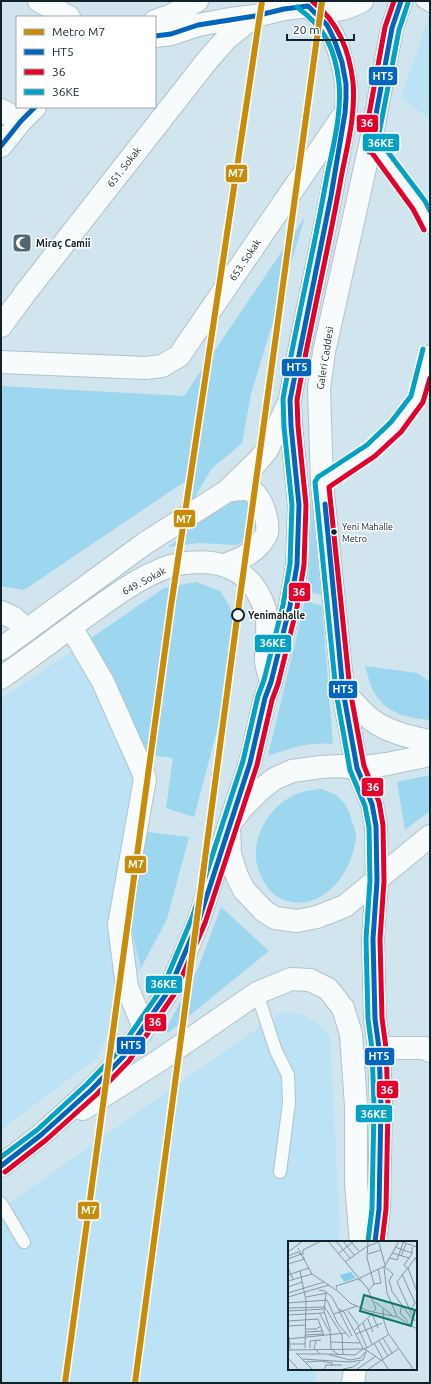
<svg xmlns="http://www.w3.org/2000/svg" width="431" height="1384" viewBox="0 0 431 1384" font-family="Ubuntu,sans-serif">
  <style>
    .built { fill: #bbe2f5 }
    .green { fill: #9dd6ef }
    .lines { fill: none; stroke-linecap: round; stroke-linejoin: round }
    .service-casing { stroke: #b0c2ca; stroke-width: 14 }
    .minor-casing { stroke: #b0c2ca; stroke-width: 24 }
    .secondary-casing { stroke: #b0c2ca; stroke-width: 24 }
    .primary-casing { stroke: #b0c2ca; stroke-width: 24 }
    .service { stroke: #f8fbfc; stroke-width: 12 }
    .minor { stroke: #f8fbfc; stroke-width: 22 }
    .secondary { stroke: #f8fbfc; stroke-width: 22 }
    .primary { stroke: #f8fbfc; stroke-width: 22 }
    .bus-1-casing { stroke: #fff; stroke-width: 8 }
    .bus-2-casing { stroke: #fff; stroke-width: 8 }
    .bus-3-casing { stroke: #fff; stroke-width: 8 }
    .bus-1 { stroke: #0065bd; stroke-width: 5 }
    .bus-2 { stroke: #e4002b; stroke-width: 5 }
    .bus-3 { stroke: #01a2c6; stroke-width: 5 }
    .metro-1-casing { stroke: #fff; stroke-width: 9 }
    .metro-1 { stroke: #c98c08; stroke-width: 6 }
    .bus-dot { fill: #10222a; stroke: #fff; stroke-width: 1.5 }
    .stop-dot { fill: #fff; stroke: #10222a; stroke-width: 2 }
    .labels { text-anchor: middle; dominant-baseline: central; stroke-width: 3; stroke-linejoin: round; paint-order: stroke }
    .bus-label { font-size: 9px; fill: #10222a; stroke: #fff; text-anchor: start }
    .street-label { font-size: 10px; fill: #10222a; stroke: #fff }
    .poi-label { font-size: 10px; font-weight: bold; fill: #10222a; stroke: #fff; text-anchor: start }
    .stop-label { font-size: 10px; font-weight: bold; fill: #10222a; stroke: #fff; text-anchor: start }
    .inset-road { fill: none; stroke: #8497a0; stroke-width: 1 }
    .view { fill: #0f766e; fill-opacity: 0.15; stroke: #0f766e; stroke-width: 2 }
    .inset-edge { fill: none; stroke: #10222a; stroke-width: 2 }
    .line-badge { stroke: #fff; stroke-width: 1.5 }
    .badge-label { font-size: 11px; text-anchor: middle; font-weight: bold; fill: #fff }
  </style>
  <rect width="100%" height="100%" fill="#d1e5ee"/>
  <path class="built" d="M430,14V119L401,98Z
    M91,638L152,776L128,914L141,968L97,1058L1,1130V699Z
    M281,1012L298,1013L318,1023L330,1037L340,1230L338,1242H289V1369H317L315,1383H1V1209L249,1034Z"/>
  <path class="green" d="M305,217L251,394L242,443L232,452L212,468L192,502L190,478L24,590L1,586V386L184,396Z
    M312,499L321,595L306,591L309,572Z
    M233,500L246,501L255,513L257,525L252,534L246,541L237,545L199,543L168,547L211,513Z
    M196,582L220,591L229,605L238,633L224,704L194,817L166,808L173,758L155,756L152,776L91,638L164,588Z
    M305,601L322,606L333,744C306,742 293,748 268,756Z
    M365,666L417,673L430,682V720C407,718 384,713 373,690C369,683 368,674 365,666Z
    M430,775V811L405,830L397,782Z
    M321,789C326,791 333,793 337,796C346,803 350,812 352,822C354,826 356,832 356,837C356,840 355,845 354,848C348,877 323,907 292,902C276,899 267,890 261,876C245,844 269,801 303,792C308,790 315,790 321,789Z
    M139,831L189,837L167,919L141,968L128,914Z
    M221,907L269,951L168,1033L165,1031L197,971Z"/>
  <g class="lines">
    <g class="service-casing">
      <path id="service" d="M422,1L430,6
        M371,141L419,205L430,227
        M322,483L371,451L396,427L417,399L430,351
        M257,993L276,1051L288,1075L289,1103L280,1172
        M1,1203L24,1242"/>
    </g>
    <g class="minor-casing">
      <path id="minor" d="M39,1L69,17
        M1,110L21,121
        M1,326L26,292L206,62L227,38L255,16
        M1,362L146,368L162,366L179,356L345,113
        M224,565C238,560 251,555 261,543C262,541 266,536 267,533C269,521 262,498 252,491C245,487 235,490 227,491
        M1,612L14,618L27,630
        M71,627L103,682L143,772L145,779L119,925L127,987L144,1028
        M1,649L144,544L227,491L257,462L267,450L290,400
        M1,678C28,659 55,639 82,619C109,600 147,570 179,564C214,558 246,566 261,599C272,623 265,638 266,661C267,668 269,675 271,682
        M379,1048H425L430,1051"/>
    </g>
    <g class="secondary-casing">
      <path id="secondary" d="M155,21L170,16L197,1
        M155,36L171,34L198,25L230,19L255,16L284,9L308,6
        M1,146L21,121L35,107"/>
    </g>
    <g class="primary-casing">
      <path id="primary" d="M301,1C310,8 319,15 326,24C337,38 344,66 346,84C349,111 341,140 336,168C323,245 303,322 290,400L291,426L299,505L297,565L290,606L271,682L265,698L250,763L229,825L230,854L237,876L244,890L264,911L275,918L297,921L317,917L345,906L430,836
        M308,6C313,7 319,10 324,10C337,12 351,7 362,1
        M343,691C351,699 358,708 367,716C383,731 408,737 430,741
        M83,1109L160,1060L257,993L291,979L310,980L328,989L343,1008L351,1034L356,1106V1183L361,1242
        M1,1166L41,1135L91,1090L123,1057L144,1028L169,990L188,947L199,920L229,825L242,808L259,791L274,779L292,771L321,767L339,766L357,768L387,764L430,755
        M375,1242L379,1209L381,1106L379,1048L375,1019L373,939L377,881L376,826L372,804L357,768L343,691L322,483L319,389L324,352L371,141L392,28L401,1
        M353,1383L355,1369"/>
    </g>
    <use href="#service" class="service"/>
    <use href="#minor" class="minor"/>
    <use href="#secondary" class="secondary"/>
    <use href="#primary" class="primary"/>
    <g class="bus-1-casing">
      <path id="bus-1" d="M1,146L21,121L35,107
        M369,152L392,28L401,1
        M325,504L343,691L357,768L372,804L376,826L377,881L373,939L375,1019L379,1048L381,1106L379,1209L375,1242
        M1,1166L41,1135L91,1090L123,1057L169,990L199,920L250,763L265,698L271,682L290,606L297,565L299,505L291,426L290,400L331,196L345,113L346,99V84L342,62L334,39L327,25L308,6L284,9L255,16L198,25L171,34L155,36"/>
    </g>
    <g class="bus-2-casing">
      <path id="bus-2" d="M394,1L385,27L364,142L413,209L424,230
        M5,1172L46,1140L96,1095L129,1061L175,993L205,923L257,765L272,700L278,684L297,607L304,565L306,505L298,426L297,400C310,326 328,252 341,178C347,147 356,114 353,82C349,49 338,22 312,1
        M382,1242L386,1209L388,1106L386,1048L382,1018L380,939L384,881L383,825L379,802L364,766L350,690L329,487L375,456L401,432L423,402L430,378"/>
    </g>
    <g class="bus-3-casing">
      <path id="bus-3" d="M408,3L399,30L378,139L425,201L430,211
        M1,1157L37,1130L86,1085L118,1052L163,987L192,918L243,761L258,696L264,680L283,605L290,564L292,505L284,427L283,399C296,324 314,251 327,176C333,146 342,114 339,83C335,48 325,28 297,7
        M368,1241L372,1209L374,1106L372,1049L368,1019L366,939L370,881L369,827L365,806L350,770L336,692L315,482L318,477L367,445L391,422L411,396L423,349"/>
    </g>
    <use href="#bus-1" class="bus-1"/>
    <use href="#bus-2" class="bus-2"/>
    <use href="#bus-3" class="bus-3"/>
    <g class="metro-1-casing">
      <path id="metro-1" d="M65,1383L171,606L262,1
        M135,1383L236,626L322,1"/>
    </g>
    <use href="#metro-1" class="metro-1"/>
  </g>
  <defs>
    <g id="mosque-square" transform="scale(1)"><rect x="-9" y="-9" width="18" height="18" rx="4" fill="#54666f" stroke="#fff"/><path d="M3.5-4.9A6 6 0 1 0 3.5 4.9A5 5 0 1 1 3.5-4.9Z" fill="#fff"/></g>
  </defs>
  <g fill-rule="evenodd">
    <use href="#mosque-square" x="22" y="243"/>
  </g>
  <circle class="bus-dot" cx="334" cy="532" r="3.5"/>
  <circle class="stop-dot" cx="238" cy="615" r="6"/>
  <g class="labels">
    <g class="bus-label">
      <text x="342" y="527">Yeni Mahalle<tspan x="342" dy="12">Metro</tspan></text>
    </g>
    <g class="street-label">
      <text transform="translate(124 167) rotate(-52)">651. Sokak</text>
      <text transform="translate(245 260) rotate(-56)">653. Sokak</text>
      <text transform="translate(325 358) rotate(-81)">Galeri Caddesi</text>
      <text transform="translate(144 581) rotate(-28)">649. Sokak</text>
    </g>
    <g class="poi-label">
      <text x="36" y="243">Miraç Camii</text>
    </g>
    <g class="stop-label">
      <text x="248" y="615">Yenimahalle</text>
    </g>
  </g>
  <g transform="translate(288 1241)">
    <rect width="129" height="129" fill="#d1e5ee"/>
    <path d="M63,31L68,37L56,41L52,34Z" fill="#86ceeb"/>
    <path class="inset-road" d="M40,0L80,48L88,68L85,71M48,0L62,17M55,0L66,14M80,0L79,17L86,43L81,49M111,0L129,6M129,0V13M63,1L71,10M91,2L97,24M107,6L124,12M10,7L24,33L51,51L62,62L80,70L110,76L129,88M0,11L15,0M104,12L121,17M50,13L66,0M80,13L93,9M15,14V9L33,0M0,15L10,11L17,18M113,15L118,3M128,16L129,29M102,17L109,19L115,2M0,18L13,13M57,21L78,6L93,0M0,23L17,18M96,25L105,33L101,40L104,49M96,26L99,52L109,75M0,27L5,38M119,27L116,24L124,13V6M120,27L129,51M12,30L18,60L17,107M114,33L127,62L123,68M0,34L21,27M72,37L97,25L111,0M0,40L24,33M86,43L93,42L90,28M0,46L14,41M49,48L48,45L70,38L73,40M31,49L37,50L44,56L64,95M103,49L124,78M0,52L36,41M38,52L36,70L42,88L43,108L51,114M0,56L41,44M18,56L39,52M87,61L104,74M0,62L39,59L50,83L62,97M114,64L112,72L120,80M36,65L54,94L55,114M0,67L36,66M51,68L56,71L75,107L93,119M95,68L96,81L100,92L126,129M0,70L36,68M60,70L71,85M32,73L41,90M46,73L69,65M84,73L90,87M0,74L36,72M80,78L85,91M0,80L30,78L36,95M127,80L109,41L129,15M75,82L84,103M0,85L17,84M70,86L79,107M0,88V73M17,88H28L33,85M67,89L85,72M17,91L35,90M68,93L94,82M17,94L35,93M1,96L2,108M95,97L104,112M0,98L57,92M28,100L26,107L32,113M91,100L100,115M43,101L72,102M86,102L95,118M2,103H17M22,107V100L33,99M0,109L77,108L100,94M8,112L25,129M9,113H39L62,119L72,117L79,109M41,113L67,114L75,108M0,117L11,129M14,118L62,121L75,119L78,111M94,119L101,129M18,121L33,120L44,122V125M55,128L65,126L72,121M36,129L38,124H54M68,129L88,115M79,129L110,108"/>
    <path class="view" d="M76,54L127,69L123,85L72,70Z"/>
    <rect width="129" height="129" class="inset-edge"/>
  </g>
  <g class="line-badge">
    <rect x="368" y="66" width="30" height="20" rx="4" fill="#0065bd"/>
    <rect x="356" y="114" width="23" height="19" rx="4" fill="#e4002b"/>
    <rect x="362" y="133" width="38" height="19" rx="4" fill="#01a2c6"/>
    <rect x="225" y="164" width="23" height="19" rx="4" fill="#c98c08"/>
    <rect x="281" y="358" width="31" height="19" rx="4" fill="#0065bd"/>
    <rect x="173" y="509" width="23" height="19" rx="4" fill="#c98c08"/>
    <rect x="288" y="582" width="23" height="20" rx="4" fill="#e4002b"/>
    <rect x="254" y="634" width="38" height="19" rx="4" fill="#01a2c6"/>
    <rect x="328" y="680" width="30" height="19" rx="4" fill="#0065bd"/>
    <rect x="361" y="777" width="23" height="20" rx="4" fill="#e4002b"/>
    <rect x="124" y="855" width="23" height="19" rx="4" fill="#c98c08"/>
    <rect x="145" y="975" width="38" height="19" rx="4" fill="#01a2c6"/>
    <rect x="144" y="1013" width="23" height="19" rx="4" fill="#e4002b"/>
    <rect x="116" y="1036" width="30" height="19" rx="4" fill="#0065bd"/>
    <rect x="364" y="1047" width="31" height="19" rx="4" fill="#0065bd"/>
    <rect x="376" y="1080" width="23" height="19" rx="4" fill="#e4002b"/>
    <rect x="355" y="1104" width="38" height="19" rx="4" fill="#01a2c6"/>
    <rect x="77" y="1201" width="23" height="19" rx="4" fill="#c98c08"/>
  </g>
  <g class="badge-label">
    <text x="383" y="80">HT5</text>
    <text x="367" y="127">36</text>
    <text x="381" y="147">36KE</text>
    <text x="236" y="177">M7</text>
    <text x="297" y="371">HT5</text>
    <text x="184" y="523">M7</text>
    <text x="299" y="596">36</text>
    <text x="273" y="647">36KE</text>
    <text x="343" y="693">HT5</text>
    <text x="373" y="791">36</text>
    <text x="136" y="868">M7</text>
    <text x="164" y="988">36KE</text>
    <text x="155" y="1026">36</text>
    <text x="131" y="1049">HT5</text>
    <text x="379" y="1060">HT5</text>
    <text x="387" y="1094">36</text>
    <text x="374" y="1118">36KE</text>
    <text x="89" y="1214">M7</text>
  </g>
  <rect width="431" height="1384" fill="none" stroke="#10222a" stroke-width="4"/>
  <rect x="16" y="16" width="140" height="92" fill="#ffffff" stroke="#9fa7aa"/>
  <rect x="24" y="29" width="20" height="6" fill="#c98c08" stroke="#9fa7aa"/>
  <text x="52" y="36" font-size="12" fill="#10222a">Metro M7</text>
  <rect x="24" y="49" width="20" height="6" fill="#0065bd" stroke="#9fa7aa"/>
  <text x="52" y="56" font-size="12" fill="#10222a">HT5</text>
  <rect x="24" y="69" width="20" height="6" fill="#e4002b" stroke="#9fa7aa"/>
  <text x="52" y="76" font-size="12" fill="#10222a">36</text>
  <rect x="24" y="89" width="20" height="6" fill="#01a2c6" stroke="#9fa7aa"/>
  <text x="52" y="96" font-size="12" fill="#10222a">36KE</text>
  <path d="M287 34v6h67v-6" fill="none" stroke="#10222a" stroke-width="2"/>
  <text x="293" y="34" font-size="12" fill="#10222a" stroke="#ffffff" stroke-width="3" paint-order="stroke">20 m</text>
</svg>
